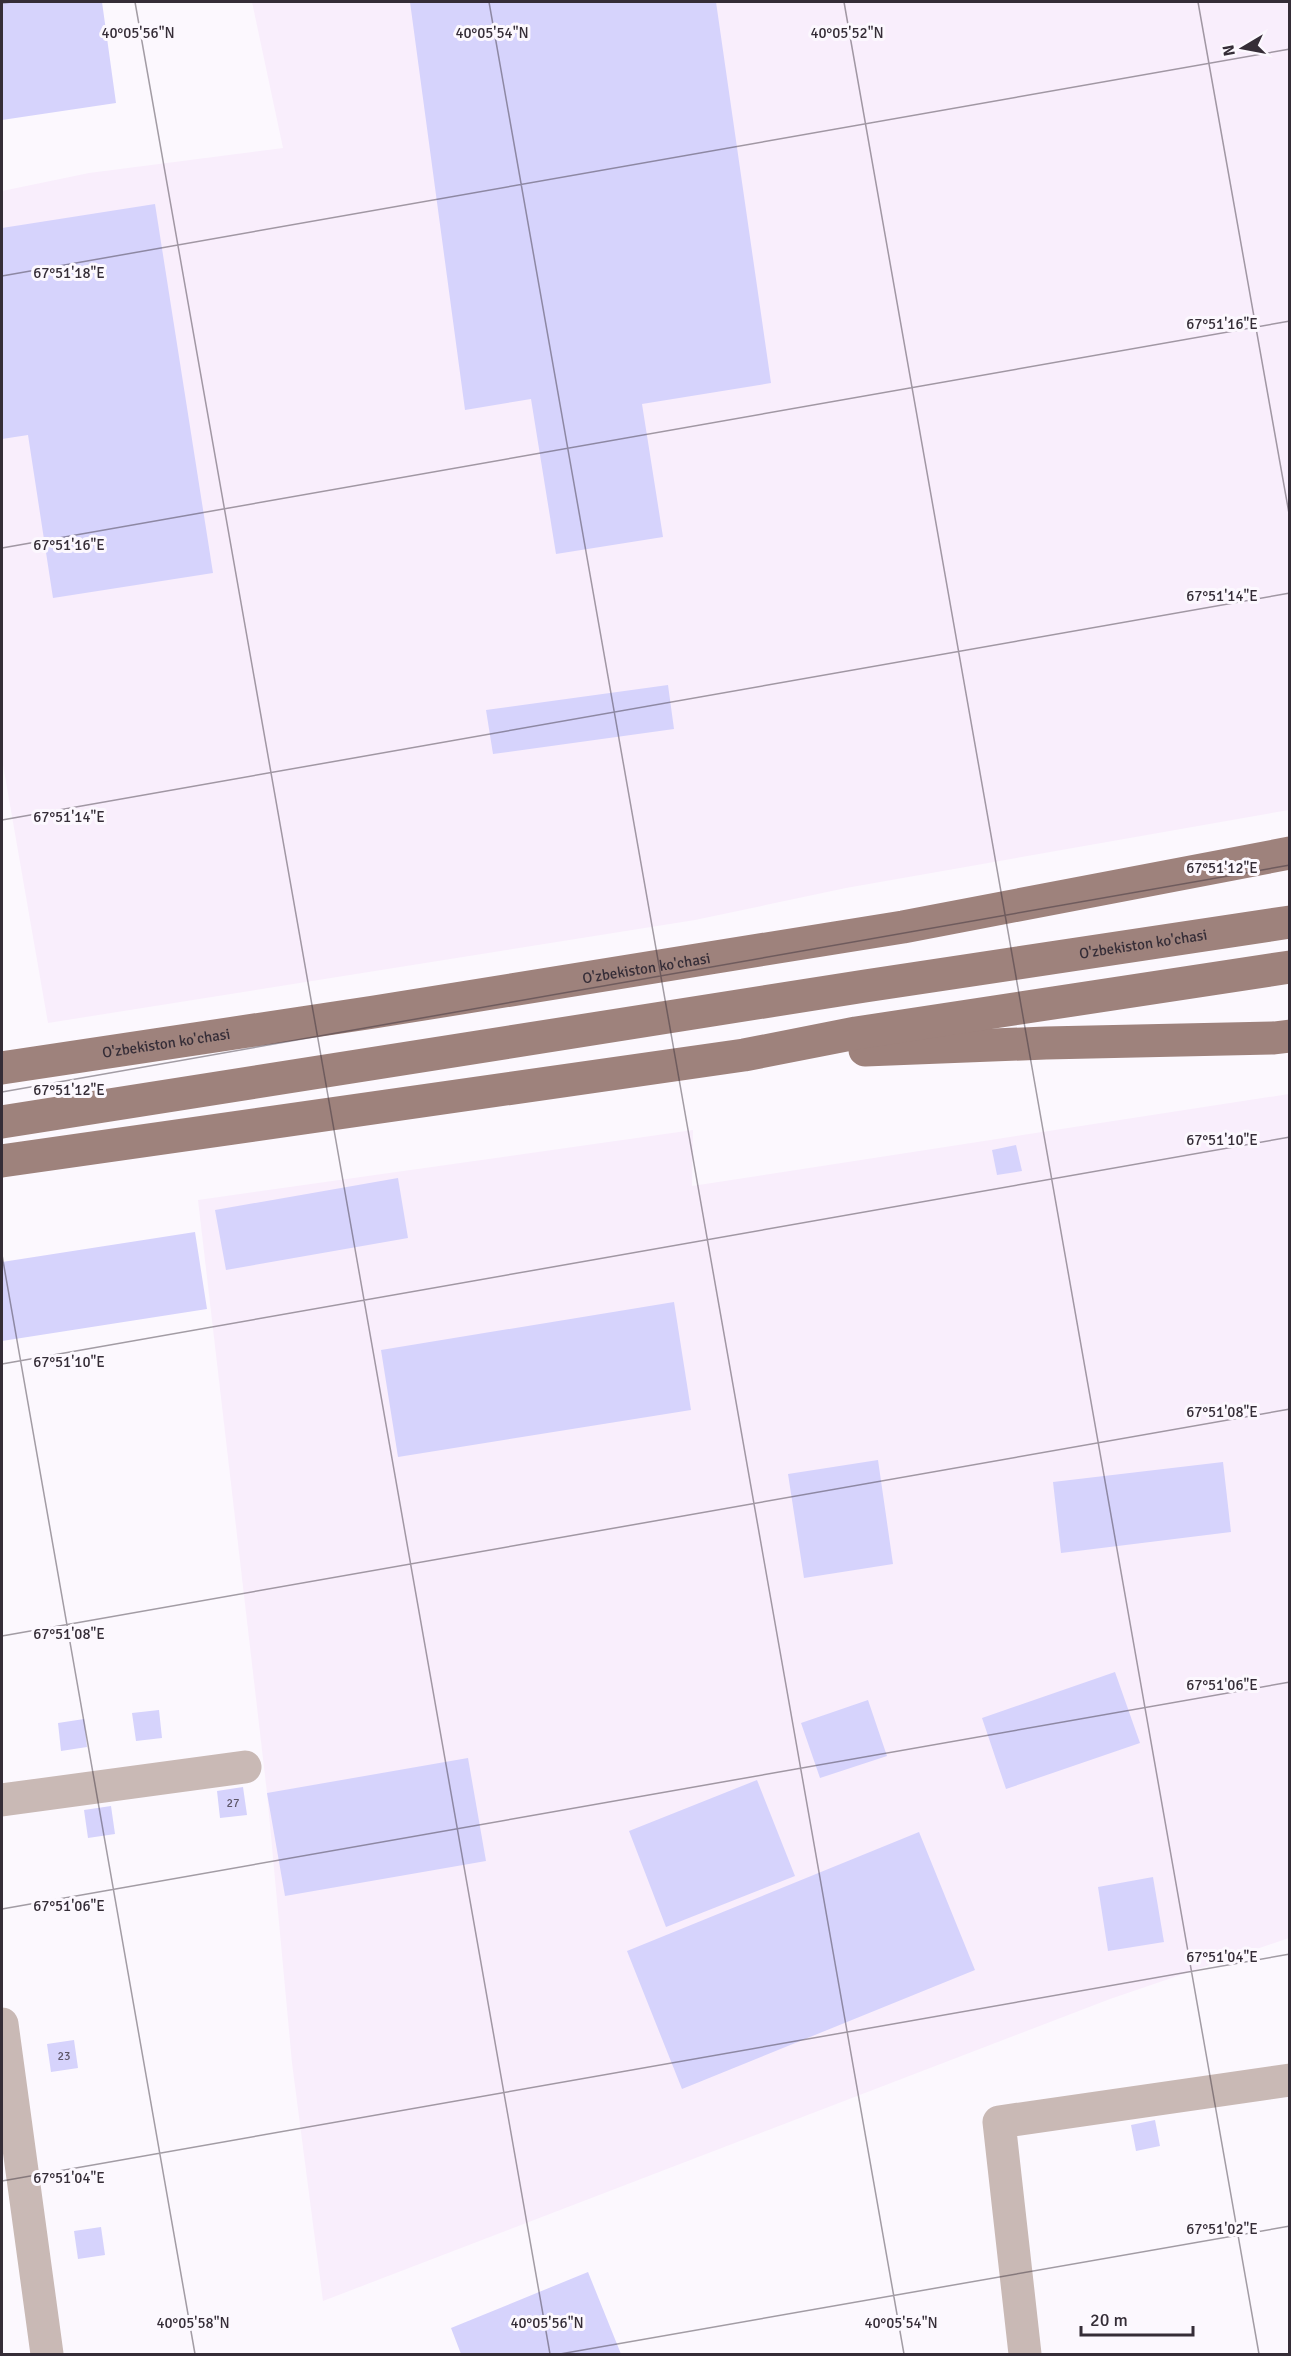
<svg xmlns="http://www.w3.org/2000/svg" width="1291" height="2356" viewBox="0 0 1291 2356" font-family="Signika,sans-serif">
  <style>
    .built { fill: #f9eefc }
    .building { fill: #d6d3fc }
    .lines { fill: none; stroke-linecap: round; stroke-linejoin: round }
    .minor { stroke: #c9b9b5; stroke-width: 33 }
    .major { stroke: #9e827c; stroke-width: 33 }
    .ticks { fill: none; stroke: #352d37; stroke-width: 1.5; stroke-opacity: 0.45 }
    .labels { text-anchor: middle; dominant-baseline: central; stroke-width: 6; stroke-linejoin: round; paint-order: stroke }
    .number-label { font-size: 12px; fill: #5d5668 }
    .street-label { font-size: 15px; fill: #352d37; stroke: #fcf8fe }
    .ticks-label { font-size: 15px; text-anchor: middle; fill: #352d37; stroke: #fcf8fe; stroke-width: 6; stroke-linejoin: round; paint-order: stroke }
  </style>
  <rect width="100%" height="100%" fill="#fcf8fe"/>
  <path class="built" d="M252,2H1289V810L846,888L695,920L48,1023L2,759V191L89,173L283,148Z
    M1289,1094V1938L1110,1999L323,2301L292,2063L267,1793L198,1200L693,1130L692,1186Z"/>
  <path class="building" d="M2,2H102L116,103L2,120Z
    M410,2H716L771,383L642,404L663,537L556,554L531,399L465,410Z
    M155,204L213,573L53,598L28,435L2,439V228Z
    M668,685L674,729L493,754L486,710Z
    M1016,1145L1022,1171L997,1175L992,1150Z
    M398,1178L408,1238L226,1270L215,1210Z
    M195,1232L207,1309L2,1341V1262Z
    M674,1302L691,1410L398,1457L381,1350Z
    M878,1460L893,1564L804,1578L788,1474Z
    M1223,1462L1231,1532L1061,1553L1053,1482Z
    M1115,1672L1140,1743L1006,1789L982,1718Z
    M868,1700L887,1756L820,1778L801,1723Z
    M159,1710L162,1738L136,1741L132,1713Z
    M84,1719L87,1747L61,1751L58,1723Z
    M468,1758L486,1861L285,1896L267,1793Z
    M757,1780L795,1876L666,1927L629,1831Z
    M243,1787L247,1815L220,1818L217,1791Z
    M111,1806L115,1834L88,1838L84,1810Z
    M919,1832L975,1970L682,2089L627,1951Z
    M1153,1877L1164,1942L1108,1951L1098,1887Z
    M74,2040L78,2068L51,2072L47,2044Z
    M1155,2120L1160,2146L1136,2151L1131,2125Z
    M101,2227L105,2255L78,2259L74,2231Z
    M588,2272L621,2354H461L451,2328Z"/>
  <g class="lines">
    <path class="minor" d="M2,1800L245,1767
      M2,2024L47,2354
      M1025,2354L999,2122L1290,2080"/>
    <g class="major">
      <path d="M865,1050L1046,1043L1274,1038L1290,1036"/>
      <path id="s1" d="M2,1068L374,1012L903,927L1290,853"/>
      <path id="s2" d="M2,1122L865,986L1290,922"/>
      <path d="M2,1161L744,1055L856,1033L1290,967"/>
    </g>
  </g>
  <path class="ticks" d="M135,2L550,2354M489,2L904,2354M844,2L1259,2354M1198,2L1290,519M2,3L13,2M2,276L1290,49M2,548L1290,321M2,820L1290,593M2,1092L1290,865M2,1255L195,2354M2,1364L1290,1137M2,1636L1290,1409M2,1909L1290,1682M2,2181L1290,1954M560,2354L1290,2226"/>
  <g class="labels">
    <g class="number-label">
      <text x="233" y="1803">27</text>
      <text x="64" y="2056">23</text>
    </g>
    <g class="street-label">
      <text stroke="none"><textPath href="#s2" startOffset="1155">O'zbekiston ko'chasi</textPath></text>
      <text stroke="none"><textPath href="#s1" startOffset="652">O'zbekiston ko'chasi</textPath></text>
      <text stroke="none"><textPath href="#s1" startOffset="166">O'zbekiston ko'chasi</textPath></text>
    </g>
  </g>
  <g class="ticks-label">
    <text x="138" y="38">40°05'56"N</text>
    <text x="492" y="38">40°05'54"N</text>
    <text x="847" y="38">40°05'52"N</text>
    <text x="69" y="278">67°51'18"E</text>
    <text x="1222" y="329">67°51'16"E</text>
    <text x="69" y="550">67°51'16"E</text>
    <text x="1222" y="601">67°51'14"E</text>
    <text x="69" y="822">67°51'14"E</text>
    <text x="1222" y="873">67°51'12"E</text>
    <text x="69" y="1095">67°51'12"E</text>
    <text x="1222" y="1145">67°51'10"E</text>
    <text x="69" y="1367">67°51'10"E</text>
    <text x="1222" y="1417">67°51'08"E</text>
    <text x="69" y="1639">67°51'08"E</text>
    <text x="1222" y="1690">67°51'06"E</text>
    <text x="69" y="1911">67°51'06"E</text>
    <text x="1222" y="1962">67°51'04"E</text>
    <text x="69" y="2183">67°51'04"E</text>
    <text x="1222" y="2234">67°51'02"E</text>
    <text x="193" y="2328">40°05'58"N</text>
    <text x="547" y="2328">40°05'56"N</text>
    <text x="901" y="2328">40°05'54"N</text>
  </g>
  <rect width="1291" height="2356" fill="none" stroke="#352d37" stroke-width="6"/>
  <g transform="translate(1243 48) rotate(260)" stroke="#fcf8fe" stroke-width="4.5" paint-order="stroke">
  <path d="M0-4.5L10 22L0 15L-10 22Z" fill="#352d37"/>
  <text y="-9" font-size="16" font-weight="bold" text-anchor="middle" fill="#352d37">N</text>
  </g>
  <path d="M1081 2326v9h112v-9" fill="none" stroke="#352d37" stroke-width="3"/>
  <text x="1090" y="2326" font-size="18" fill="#352d37" stroke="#fcf8fe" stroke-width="4.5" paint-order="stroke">20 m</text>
</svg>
